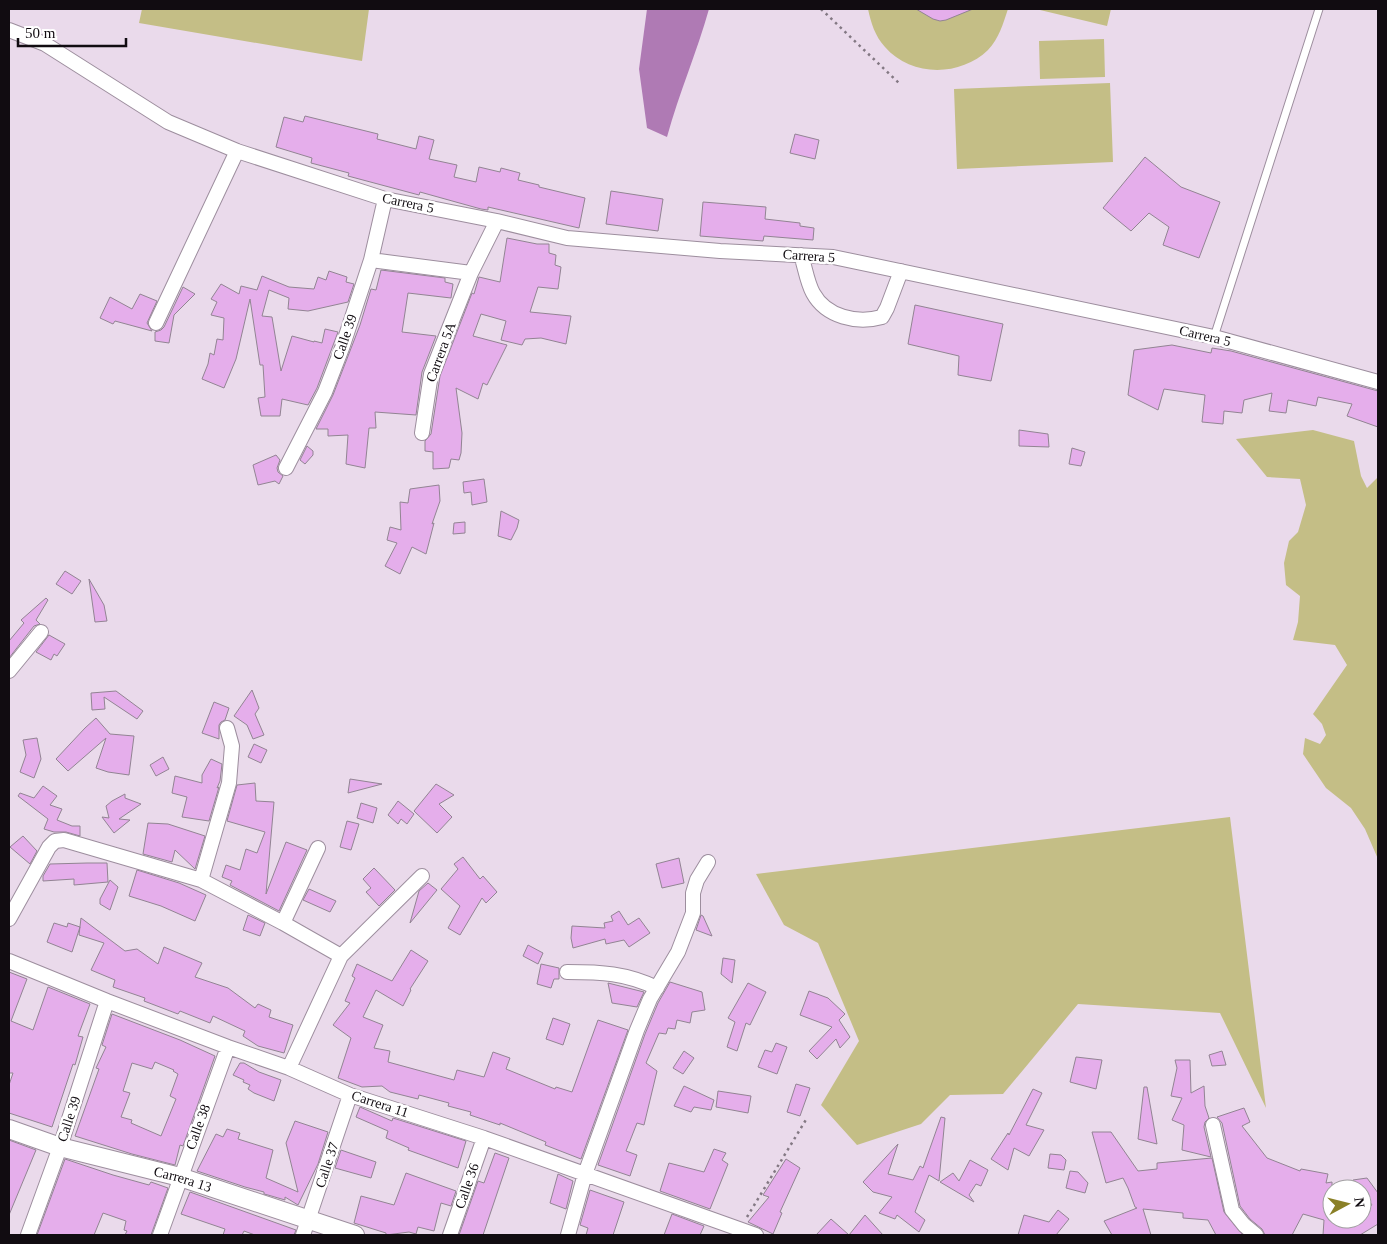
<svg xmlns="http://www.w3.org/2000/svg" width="1387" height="1244" viewBox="0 0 1387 1244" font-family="'Times New Roman',serif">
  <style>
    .green { fill: #c4be86 }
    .water { fill: #af7ab4 }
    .building { fill: #e5aeeb; stroke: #928493; fill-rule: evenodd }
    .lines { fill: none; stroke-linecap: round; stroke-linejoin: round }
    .service-casing { stroke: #9d8e9e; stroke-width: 9 }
    .minor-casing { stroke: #9d8e9e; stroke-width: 16 }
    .tertiary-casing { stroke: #9d8e9e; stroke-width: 20 }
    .path { stroke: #837883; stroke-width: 2.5; stroke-dasharray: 2.5 4; stroke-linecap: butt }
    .service { stroke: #fff; stroke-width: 7 }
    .minor { stroke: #fff; stroke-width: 14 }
    .tertiary { stroke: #fff; stroke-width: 18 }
    .labels { text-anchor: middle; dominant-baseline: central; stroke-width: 5; stroke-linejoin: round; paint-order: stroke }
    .street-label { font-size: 14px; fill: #110c11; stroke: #fff }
  </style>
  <rect width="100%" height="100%" fill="#eadaeb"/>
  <path class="green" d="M142,9H369L362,61L139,23Z
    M868,9H1008C1003,24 999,38 988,50C960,77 911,77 885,47C875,36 871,23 868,9Z
    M1041,9H1111L1107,26L1040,10Z
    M1104,39L1105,77L1040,79L1039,41Z
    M1110,83L1113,162L957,169L954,89Z
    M1313,430L1354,441L1361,476L1367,488L1378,477V859L1365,829L1351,808L1326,788L1303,754L1305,738L1320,744L1326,735L1322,724L1313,714L1347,665L1335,645L1293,640L1298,622L1300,596L1286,585L1284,563L1289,541L1298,532L1306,505L1300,479L1267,477L1236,439Z
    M1230,817L1266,1108L1220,1013L1078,1004L1003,1094L950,1095L921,1124L857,1145L821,1105L859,1041L818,943L784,925L756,874Z"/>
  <path class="water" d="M647,9H709C697,52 679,93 667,137L647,128L639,69Z"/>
  <path class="building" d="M916,9H973L946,20L940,21L933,19Z
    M305,116L378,134L377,139L416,149L419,136L434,140L429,159L457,165L454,177L476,182L479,167L500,172L501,168L520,173L518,180L539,185V187L585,198L579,228L488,207V210L481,209L420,192L419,195L348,176L349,173L311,163L312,158L276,147L284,117L303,122Z
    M795,134L819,140L815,159L790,153Z
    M1145,157L1181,187L1220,202L1199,258L1163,245L1169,227L1149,213L1131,231L1103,208Z
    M611,191L663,199L658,231L606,224Z
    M703,202L766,207L765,219L800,223V226L814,228L813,240L764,236L763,241L700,236Z
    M507,238L537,244H549V253L556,255L555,265L561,267L558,289L538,287L530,312L571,316L566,344L541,338L525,339L522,345L501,340L506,321L481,314L473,336L507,345L487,385L483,383L478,399L456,388L462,433L461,453L459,460L451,459L449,468L433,469V452L425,451V441L431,434L440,376L472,293L474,294L479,277L500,282Z
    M381,270L445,278V282L453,284L451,298L408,293L402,332L436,336L422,372L416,415L375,412L376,428H369L365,468L346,464L348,435L328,436V429H316L333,395L360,325L371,289L376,290Z
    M329,271L347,277L346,282L354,284L348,302L308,311L288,309L289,298L269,290L262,316L272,317L281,371L292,336L314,342V341L322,343L325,329L338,332L317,388L308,405L282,399L280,416H261L258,398L265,397L263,365H260L250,299L236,359L224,388L202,379L208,364L210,353L214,355L217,339L223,340L224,318L211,315L217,302L211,299L221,284L239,294L241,286L257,290L262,276L289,287L314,289L318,277L326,280Z
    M183,287L195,294L174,315L169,343L155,341V332L161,330L164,327Z
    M140,294L157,301L147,323L152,331L115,321L113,324L100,318L110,297L132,309Z
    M915,305L1003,324L991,381L958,375L959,356L908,344Z
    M1172,345L1211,353L1212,348L1231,351L1378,391V427L1347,416L1352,404L1318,397L1316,406L1288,400L1286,413L1269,411L1272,393L1244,400L1242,413L1224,411L1223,424L1202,422L1205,395L1164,389L1158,410L1128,395L1134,350Z
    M1019,430L1048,434L1049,447L1019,446Z
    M307,446L313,451V455L305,464L300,460Z
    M1072,448L1085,452L1081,466L1069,464Z
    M276,455L280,460L277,468L278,472L283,476L279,484L275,481L258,485L253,465Z
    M484,479L487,502L472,505L471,492L464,493L463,482Z
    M439,485L440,501L432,524L434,523L426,554L412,547L400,574L385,566L397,543L387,540L390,527L401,530L400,502L408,503L410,489Z
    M501,511L519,520L517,528L511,540L498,536Z
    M465,522V533L453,534L454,523Z
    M65,571L81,581L72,594L56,584Z
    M89,579L104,605L107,621L95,622Z
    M46,598L48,600L36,620L40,624L34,626L9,658V641L24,623L21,620Z
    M49,635L65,644L57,656L54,654L51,660L36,652Z
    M252,690L259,708L255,714L264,735L253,739L247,725L234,716Z
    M116,691L143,711L137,719L104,697L105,709L92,710L91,693Z
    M214,702L229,708L225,720L221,722L219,725V739L202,733Z
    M96,718L110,734L134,736L129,775L108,772L96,768L106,738L68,771L56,759L85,728Z
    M37,738L41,759L34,778L20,772L26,755L23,740Z
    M254,744L267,750L261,763L248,757Z
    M163,757L169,769L156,776L150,765Z
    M211,759L222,764L220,781L217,788L219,787L209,821L182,817L187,797L172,793L175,776L202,783V775Z
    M350,779L382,784L348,793Z
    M255,783L256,801L274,802L266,894L286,842L307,850L279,911L230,885L232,881L222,877L226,865L240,870L246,849L257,853L265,832L227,821L237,785Z
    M436,784L454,795L439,804L452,817L437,833L414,811Z
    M43,786L57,796L50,805L62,809L57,820L72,826H80V836L66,832H54L44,829L48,819L18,796L20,793L34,798Z
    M125,794V798L141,804L119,819L130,820L114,833L102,817L109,818L106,806L112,801Z
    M398,801L414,814L407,824L401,819L398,824L388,815Z
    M361,803L377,808L373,823L357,818Z
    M347,821L359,824L351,850L340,847Z
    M148,823L168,824L205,836L195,869L175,850L172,862L143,854Z
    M23,836L37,851L30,864L10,847Z
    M463,857L480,879L483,876L497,892L486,903L482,898L460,935L448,928L460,906L441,889L458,869L454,864Z
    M679,858L684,883L662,888L656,864Z
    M87,863H107L108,882L74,885V879L43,881V876L50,864Z
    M374,868L395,890L379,906L366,892L371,888L363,879Z
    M137,870L179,883L206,895L195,921L161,906L129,896Z
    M110,880L118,887L110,910L100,904V899Z
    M428,883L437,890L410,923L419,891Z
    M309,889L336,901L330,912L303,900Z
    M619,911L628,925L639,918L650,933L629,947L624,940L606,944L605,939L573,948L571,938L572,926L605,928L604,923L613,921L611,916Z
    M248,915L265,923L260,936L243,930Z
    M701,915L703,916L712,936L696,930Z
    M81,918L125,951L137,949L158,964L164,947L202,963L195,977L228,988L255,1008L258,1004L271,1010L269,1017L293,1025L284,1053L258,1046L243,1036L245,1031L213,1016L210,1023L180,1011L178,1014L144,1001L145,998L113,987L115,980L91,970L104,943L79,935Z
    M54,923L67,927L68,923L80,927L72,952L47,942Z
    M528,945L543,953L538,964L523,956Z
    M411,950L428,961L410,989L411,990L403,1006L376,990L363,1017L383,1025L374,1048L390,1051L388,1062L454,1080L457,1070L484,1077L493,1052L510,1058L506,1069L555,1089L556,1087L572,1092L598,1020L628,1030L581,1159L545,1145L546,1142L500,1123V1125L470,1115L471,1112L448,1106L449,1103L419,1095L418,1099L390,1092L382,1086L362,1087L338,1078L351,1038L333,1025L350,1003L345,1001L355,978L352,976L357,964L392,981Z
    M723,958L735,960L732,983L721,974Z
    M541,964L559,968V979H554L551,988L537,984Z
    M9,972L27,979L11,1021L33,1030L48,987L90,1004L78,1036L83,1037L75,1065L73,1064L52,1127L9,1113V1085L13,1073H9Z
    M670,982L702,992L705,1010L692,1012L690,1023L677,1020L675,1029L668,1028L666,1034L659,1033L646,1063L657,1071L644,1125L637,1123L626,1151L637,1155L630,1176L598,1165L645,1034L658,1003Z
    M608,983L644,992L637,1007L612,1003Z
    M748,983L766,992L750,1025L746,1023L737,1051L727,1047L735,1022L728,1018Z
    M809,991L828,998L845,1014L839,1020L850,1037L840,1048L836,1039L817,1059L809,1051L832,1027L800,1015Z
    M112,1014L180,1040L215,1056L183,1146L180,1145L175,1165L132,1154L75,1136L99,1069L96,1068L106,1047L102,1045ZM155,1062L174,1070L173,1071L178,1074L170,1096L176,1099L161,1136L131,1123L132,1120L121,1117L130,1093L123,1091L132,1063L152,1069Z
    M553,1018L570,1024L563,1045L546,1039Z
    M776,1043L787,1047L777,1074L758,1067L765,1050L772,1052Z
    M684,1051L694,1058L683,1074L673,1068Z
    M1222,1051L1226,1065L1212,1066L1209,1055Z
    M1076,1057L1102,1060L1096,1089L1070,1082Z
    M1175,1060H1190L1191,1093L1204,1086L1205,1106L1209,1118L1205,1122L1204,1127L1211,1157L1182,1150L1184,1125L1172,1120L1182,1098L1171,1096L1177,1068Z
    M240,1063H244L259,1072L281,1080L274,1101L254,1093L248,1089L250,1085L243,1082L244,1080L233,1075Z
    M796,1084L810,1088L800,1116L787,1112Z
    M684,1086L714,1100L711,1110L694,1107L691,1112L674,1106Z
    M1144,1087H1147L1157,1144L1138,1139Z
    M1033,1089L1042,1093L1026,1125L1044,1130L1029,1156L1014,1148L1008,1170L991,1159L1008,1133L1009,1135Z
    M718,1091L751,1096L748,1113L716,1107Z
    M360,1107L392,1121L393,1118L466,1141L458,1168L408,1150L409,1148L386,1138L388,1131L356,1117Z
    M1244,1108L1250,1122L1242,1126L1267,1158L1300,1171L1301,1169L1328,1174L1326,1183L1332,1182V1219H1362V1211L1372,1205L1362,1191V1189H1360L1353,1180L1367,1178L1378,1193V1224L1360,1235H1323L1324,1220L1303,1214L1292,1235H1265L1262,1229L1250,1219L1240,1206L1222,1123L1217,1117Z
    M941,1117L945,1118L939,1181L929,1175L915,1212L925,1220L919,1232L897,1215L895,1219L879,1213L892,1197L873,1192L863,1182L898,1144L888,1174L913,1180L920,1166L923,1168Z
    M295,1121L328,1132L318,1164L298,1205L285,1197V1200L268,1195L264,1194V1192L245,1187L197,1171L216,1134L223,1137L227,1129L240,1133L238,1139L273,1150L266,1178L298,1192L286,1143Z
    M1092,1132H1111L1138,1171L1157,1169V1163L1212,1158L1224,1212L1243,1235H1216L1208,1220L1183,1218V1213L1143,1209L1151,1235H1112L1104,1221L1137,1208L1135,1207L1128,1188L1123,1178L1106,1183Z
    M9,1140L36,1150L9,1215Z
    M714,1149L726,1153L722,1160L728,1164L710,1209L660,1191L669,1163L704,1172Z
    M341,1150L376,1162L371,1178L335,1168Z
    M495,1153L509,1158L483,1235H459L478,1181L484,1183Z
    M1050,1154L1061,1155L1066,1160L1064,1170L1048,1168Z
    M65,1159L113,1175L149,1185L151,1182L168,1188L151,1235H125L127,1231L124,1230L126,1221L103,1213L94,1235H37Z
    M786,1159L800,1168L780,1212L782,1213L773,1234L748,1222L769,1197L763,1195Z
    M970,1160L988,1170L981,1186L976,1184L969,1195L974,1202L940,1182L953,1173L959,1181Z
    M1070,1171L1078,1172L1088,1183L1085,1193L1066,1188Z
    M406,1173L456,1191L451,1206L441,1203L434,1231L418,1227L416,1234L409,1232L386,1235V1233L354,1223L361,1196L394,1205Z
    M558,1174L573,1181L566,1209L550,1203Z
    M590,1190L624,1202L613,1235H586L588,1228L580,1225Z
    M190,1192L296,1230L294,1235H255L244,1231L242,1235H223L225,1229L181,1214Z
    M1058,1210L1069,1219L1056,1235H1018L1024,1215L1049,1222Z
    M672,1214L704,1226L700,1235H664Z
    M865,1215L883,1235H816L831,1219L849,1235Z"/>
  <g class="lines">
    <g class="service-casing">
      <path id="service" d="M1214,337L1319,9"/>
    </g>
    <g class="minor-casing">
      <path id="minor" d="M9,30L45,44L168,122L237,151L385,199L497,221L567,238L720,251L833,257L1214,337L1378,382
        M801,255C805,267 807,282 813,293C826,317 857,324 882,317L887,308L901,271
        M371,260L471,273
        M156,323L237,151
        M422,433L431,374L471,273L497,221
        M286,468L325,392L342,348L371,260L385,199
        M9,671L41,632
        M201,880L229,783L232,746L227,728
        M9,919L49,847L55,841L64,840L201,880L283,923L341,956
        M283,923L318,848
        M9,961L107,1001L228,1047L289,1068L350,1095L484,1138L756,1235
        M567,972C601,972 626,973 657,988
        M289,1068L341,956L422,876
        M1213,1125L1232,1210L1244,1225L1256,1235
        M28,1235L60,1147L107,1001
        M160,1235L228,1047
        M303,1235L350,1095
        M450,1235L484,1138
        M568,1235L585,1174L637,1030L650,999L678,952L693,913V893L697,880L708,862"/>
    </g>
    <g class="tertiary-casing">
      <g id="tertiary">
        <path id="s1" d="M9,1129L60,1147L180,1177L355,1235"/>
      </g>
    </g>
    <path class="path" d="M821,9L901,85
      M747,1217L807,1118"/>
    <use href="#service" class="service"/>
    <use href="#minor" class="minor"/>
    <use href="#tertiary" class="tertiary"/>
  </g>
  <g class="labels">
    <g class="street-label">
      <text transform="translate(408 203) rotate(12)">Carrera 5</text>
      <text transform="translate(809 256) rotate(4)">Carrera 5</text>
      <text transform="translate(1205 336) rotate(13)">Carrera 5</text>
      <text transform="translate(345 337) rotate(-71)">Calle 39</text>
      <text transform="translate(441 352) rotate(-70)">Carrera 5A</text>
      <text transform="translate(380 1104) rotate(18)">Carrera 11</text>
      <text transform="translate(69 1119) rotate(-72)">Calle 39</text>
      <text transform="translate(198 1127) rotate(-70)">Calle 38</text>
      <text transform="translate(327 1165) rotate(-72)">Calle 37</text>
      <text stroke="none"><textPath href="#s1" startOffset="181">Carrera 13</textPath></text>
      <text transform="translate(467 1186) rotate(-71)">Calle 36</text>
    </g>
  </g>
  <rect width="1387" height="1244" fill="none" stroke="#110c11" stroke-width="20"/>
  <g transform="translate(1347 1204) rotate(83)"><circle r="24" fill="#ffffff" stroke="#a09ea0"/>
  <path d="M0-4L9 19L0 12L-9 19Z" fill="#8a8027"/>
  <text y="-8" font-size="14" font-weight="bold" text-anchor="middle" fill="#110c11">N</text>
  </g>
  <path d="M18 38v8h108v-8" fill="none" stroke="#110c11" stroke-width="2.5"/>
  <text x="25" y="38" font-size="15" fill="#110c11" stroke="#ffffff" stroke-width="4" paint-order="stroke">50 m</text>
</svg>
